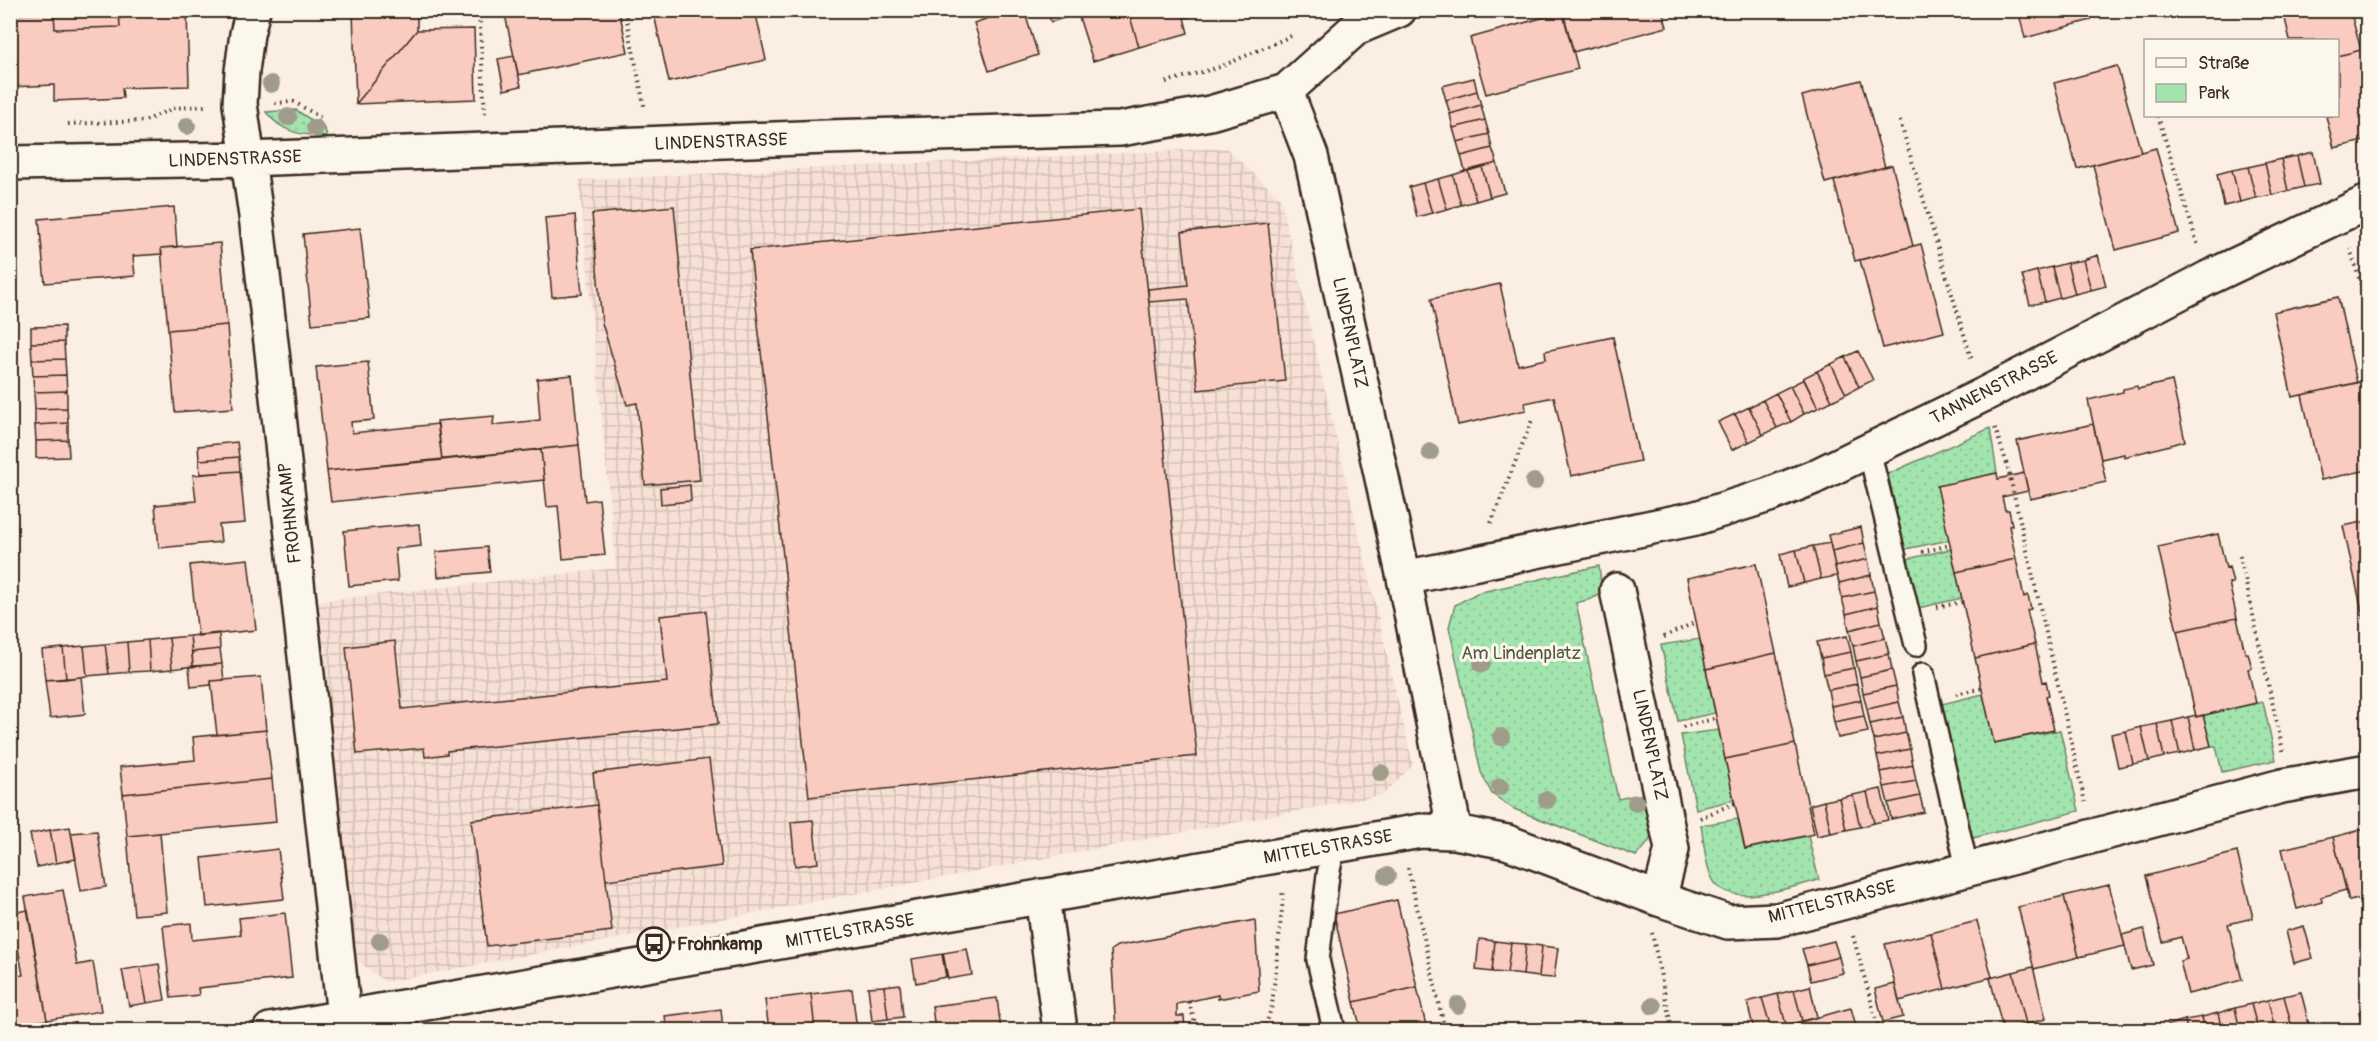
<svg xmlns="http://www.w3.org/2000/svg" width="2378" height="1041" viewBox="0 0 2378 1041" font-family="Pangolin,sans-serif">
  <style>
    .industrial { fill: url(#industrial-grid) }
    .green { fill: url(#green-dots); stroke: #6e8766; stroke-width: 1.5 }
    .building { fill: #facbc1; stroke: #3b2a1e; stroke-width: 1.5 }
    .lines { fill: none; stroke-linecap: round; stroke-linejoin: round }
    .service-casing { stroke: #3b2a1e; stroke-width: 26 }
    .minor-casing { stroke: #3b2a1e; stroke-width: 38 }
    .path { stroke: #3b2a1e; stroke-width: 4; stroke-dasharray: 1.5 4.5; stroke-linecap: butt }
    .service { stroke: #fbf7ec; stroke-width: 21 }
    .minor { stroke: #fbf7ec; stroke-width: 33 }
    .tree { fill: #a09c8a }
    .labels { text-anchor: middle; dominant-baseline: central; stroke-width: 6; stroke-linejoin: round; paint-order: stroke }
    .street-label { font-size: 18px; fill: #3b2a1e; stroke: #fbf7ec }
    .park-label { font-size: 18px; fill: #555842; stroke: #fbf7ec }
    .poi-label { font-size: 18px; font-weight: bold; fill: #3b2a1e; stroke: #fbf7ec; text-anchor: start }
  </style>
  <defs>
    <pattern id="industrial-grid" width="8" height="8" patternUnits="userSpaceOnUse" patternTransform="scale(1.5)"><rect width="8" height="8" fill="#f7e0d5"/><path d="M0 4h8M4 0v8" fill="none" stroke="#d5c0b6"/></pattern>
    <pattern id="green-dots" width="8" height="8" patternUnits="userSpaceOnUse" patternTransform="scale(1.5)"><rect width="8" height="8" fill="#a2e4ae"/><path d="M2 2h.1M6 6h.1" fill="none" stroke="#8cc495" stroke-width="1.8" stroke-linecap="round"/></pattern>
  </defs>
  <rect width="100%" height="100%" fill="#fbeee3"/>
  <filter id="ink" filterUnits="userSpaceOnUse"><feTurbulence type="fractalNoise" baseFrequency=".0167" numOctaves="2"/><feDisplacementMap in="SourceGraphic" scale="12" xChannelSelector="R" yChannelSelector="G"/><feConvolveMatrix kernelMatrix="1 2 1 2 8 2 1 2 1" color-interpolation-filters="sRGB"/></filter>
  <g filter="url(#ink)">
    <path class="industrial" d="M1226,148L1280,198L1413,765L1383,795L385,982L352,956L319,601L616,568L579,180Z"/>
    <path class="green" d="M296,110L325,129L327,137C302,135 282,133 266,112Z
      M1990,428L1997,473L1949,540L1905,549L1888,474Z
      M1951,549L1962,598L1918,608L1907,559Z
      M1599,566C1603,597 1605,595 1576,603L1618,799C1624,798 1634,794 1641,795C1656,800 1654,825 1651,837C1649,844 1641,850 1636,856L1514,809L1492,794L1481,772L1449,627L1455,605L1477,593Z
      M1700,639L1715,713L1678,721L1661,645Z
      M1983,694L1994,743L2060,730L2079,811L1969,839L1938,705Z
      M2263,702L2276,760L2222,772L2216,746H2211L2203,715Z
      M1719,730L1734,800L1696,809L1681,735Z
      M1738,819L1745,849L1808,836L1819,880C1794,886 1729,910 1713,880C1705,865 1704,842 1701,825Z"/>
    <path class="building" d="M10,10H119L120,27L55,29L54,13L10,14Z
      M119,10H187V11L119,14Z
      M353,10H417V30L356,104Z
      M504,10H619L628,52L518,75Z
      M653,10H755L766,60L669,82Z
      M1012,10H1024L1038,55L989,71L974,23Z
      M1047,10H1065L1067,17L1051,22Z
      M1065,10H1128L1139,47L1093,61L1078,14L1067,17Z
      M1128,10H1182L1188,33L1139,47Z
      M1182,10H1210L1184,18Z
      M1562,10H1662L1667,27L1573,52Z
      M2018,10H2088L2091,20L2025,38Z
      M2283,10H2350L2361,50L2338,56V40H2290Z
      M187,11L189,86L122,88L123,98L54,101V85L10,87V14L54,13L55,29L120,27L119,14Z
      M1563,12L1578,69L1486,94L1470,38Z
      M474,29L476,99L356,104L417,30Z
      M2368,48V140L2334,148L2326,116H2338V56Z
      M514,56L521,86L504,90L498,59Z
      M2117,66L2141,152L2077,169L2054,83Z
      M1474,78L1477,91L1446,100L1442,86Z
      M1861,80L1885,167L1825,183L1802,96Z
      M1477,91L1481,105L1450,114L1446,100Z
      M1481,105L1485,120L1453,128L1450,114Z
      M1485,120L1489,134L1457,142L1453,128Z
      M1489,134L1492,148L1461,156L1457,142Z
      M1492,148L1497,163L1465,171L1461,156Z
      M2156,148L2179,233L2116,250L2093,165Z
      M2313,152L2320,184L2304,187L2297,156Z
      M2297,156L2304,187L2288,191L2281,159Z
      M2281,159L2288,191L2272,195L2265,163Z
      M1497,163L1505,193L1490,197L1482,167Z
      M2265,163L2272,195L2256,198L2248,167Z
      M1892,165L1913,246L1855,261L1834,181Z
      M1482,167L1490,197L1476,201L1468,171Z
      M2248,167L2256,198L2240,202L2232,170Z
      M2232,170L2240,202L2224,206L2217,174Z
      M1465,171H1468L1476,201L1461,205L1453,175Z
      M1453,175L1461,205L1447,209L1438,179Z
      M1438,179L1447,209L1432,213L1423,183Z
      M1423,183L1432,213L1417,217L1409,187Z
      M674,206L700,480L645,485L637,403L627,405L602,323L592,214Z
      M174,207L177,247L161,248L162,254L133,256L135,276L45,283L39,219Z
      M1139,209L1197,756L809,797L750,250Z
      M575,215L582,294L552,297L545,218Z
      M1268,223L1285,381L1198,390L1188,299L1149,302L1148,289L1188,285L1182,232Z
      M360,228L370,318L312,324L303,234Z
      M220,243L227,325L168,330L161,248Z
      M1921,244L1944,332L1883,348L1860,260Z
      M2098,255L2106,286L2091,290L2083,260Z
      M2083,260L2091,290L2075,294L2067,263Z
      M2067,263L2075,294L2060,298L2052,267Z
      M2052,267L2060,298L2045,302L2037,271Z
      M2037,271L2045,302L2030,305L2022,275Z
      M1500,284L1518,365L1546,359L1545,351L1613,337L1640,461L1571,476L1554,397L1525,403L1526,410L1458,425L1431,299Z
      M2338,297L2357,383L2292,397L2273,312Z
      M227,325L233,408L175,412L168,330Z
      M64,326V342L31,343V327Z
      M64,342L65,359L32,360L31,343Z
      M1858,351L1873,380L1859,387L1845,357Z
      M1845,357L1859,387L1846,394L1831,364Z
      M65,359L66,375L33,376L32,360Z
      M368,362L374,420L351,422L352,433L438,424L442,460L327,471L316,367Z
      M1831,364L1846,394L1832,401L1817,371Z
      M1817,371L1832,401L1818,408L1803,378Z
      M66,375L67,391L34,392L33,376Z
      M572,375L579,445L442,460L437,421L494,416L493,425L540,420L537,379Z
      M1804,379L1818,408L1804,414L1790,386Z
      M2368,380V470L2321,480L2302,395Z
      M2172,381L2185,441L2124,457V454L2101,459L2088,400L2123,392V389L2137,386L2138,389Z
      M1790,386L1804,414L1791,422L1776,393Z
      M67,391V408L35,409L34,392Z
      M1776,393L1791,422L1777,428L1763,400Z
      M1763,400L1777,428L1763,435L1749,407Z
      M1749,407L1763,435L1749,442L1735,414Z
      M67,408L68,423L35,425V409Z
      M1735,414L1749,442L1732,450L1718,422Z
      M68,423V440L36,441L35,425Z
      M2093,424L2106,482L2030,499L2017,441Z
      M68,440L69,457L36,458V441Z
      M237,442L239,457L199,460L198,446Z
      M579,445L585,501L599,499L605,555L563,559L558,506L547,507L541,449Z
      M541,449L544,480L331,502L327,471Z
      M239,457L240,471L200,474L199,460Z
      M240,471L245,523L219,525L221,542L159,548L155,505L196,501L193,475Z
      M1997,473L1998,479L2024,473L2028,491L2002,497L2005,510H2009L2012,525L2009,526L2016,559L1956,572L1937,486Z
      M690,485L691,501L661,504L660,488Z
      M2368,521V610L2362,611L2343,526Z
      M419,524L421,546L395,549L398,581L349,586L344,531Z
      M1861,527L1864,543L1832,551L1828,535Z
      M2218,534L2226,568L2229,567L2233,583H2229L2237,618L2177,631L2158,547Z
      M1830,543L1837,576L1821,579L1813,546Z
      M1864,543L1868,559L1835,567L1832,551Z
      M1813,546L1821,579L1804,583L1796,550Z
      M487,547L490,572L438,577L436,552Z
      M1796,550L1804,583L1787,587L1780,554Z
      M248,559L256,630L198,636L190,565Z
      M1868,559L1871,575L1839,583L1835,567Z
      M2016,559L2024,597L2028,595L2031,609L2027,610L2035,644L1975,658L1956,572Z
      M1756,564L1776,653L1706,669L1687,578Z
      M1871,575L1874,591L1842,598L1839,583Z
      M1874,591L1878,606L1846,614L1842,598Z
      M1878,606L1881,622L1849,630L1846,614Z
      M2368,610V636L2362,611Z
      M706,611L718,724L447,751V754L425,757L424,748L357,754L346,647L395,641L402,709L667,682L660,616Z
      M2237,618L2245,653H2248L2252,668L2248,669L2256,703L2196,717L2177,631Z
      M1881,622L1885,638L1853,646L1849,630Z
      M219,633L220,649L192,652L190,636Z
      M190,636L193,666L172,669L169,638Z
      M1847,636L1851,652L1821,658L1817,642Z
      M169,638L172,669L150,671L148,640Z
      M1885,638L1889,654L1856,661L1853,646Z
      M148,640L150,671L129,672L127,642Z
      M127,642L129,672L109,674L105,644Z
      M105,644L109,674L87,676L84,646Z
      M2035,644L2043,682L2046,681L2049,695L2046,696L2054,730L1994,743L1975,658Z
      M84,646L87,676L66,679L63,648Z
      M63,648L66,679L45,680L42,650Z
      M220,649L222,664L193,666L192,652Z
      M1851,652L1854,668L1824,674L1821,658Z
      M1776,653L1795,744L1725,759L1706,669Z
      M1889,654L1892,670L1860,677L1856,661Z
      M222,664L224,680L211,681V685L191,687L189,667Z
      M1854,668L1857,684L1828,690L1824,674Z
      M1892,670L1896,686L1863,693L1860,677Z
      M81,677L85,714L50,718L45,680Z
      M261,677L266,730L217,735L211,681Z
      M1857,684L1861,700L1831,706L1828,690Z
      M1896,686L1899,702L1867,709L1863,693Z
      M1861,700L1864,716L1834,722L1831,706Z
      M1899,702L1903,717L1870,724L1867,709Z
      M2196,715V717L2203,715L2211,746L2195,750L2188,717Z
      M1864,716L1868,732L1838,738L1834,722Z
      M1903,717L1906,733L1874,740L1870,724Z
      M2188,717L2195,750L2180,754L2172,721Z
      M2172,721L2180,754L2164,757L2157,724Z
      M2157,724L2164,757L2149,761L2141,727Z
      M2141,727L2149,761L2133,764L2126,731Z
      M266,730L272,779L123,794L120,767L195,760L193,737Z
      M2126,731L2133,764L2118,767L2111,734Z
      M1906,733L1910,749L1877,756L1874,740Z
      M1795,744L1814,834L1745,849L1725,759Z
      M1910,749L1913,765L1881,772L1877,756Z
      M709,759L722,866L606,880L593,773Z
      M1913,765L1916,781L1884,787L1881,772Z
      M272,779L276,822L127,836L123,794Z
      M1916,781L1920,796L1888,803L1884,787Z
      M1881,789L1888,820L1874,823L1867,792Z
      M1867,792L1874,823L1860,827L1853,795Z
      M1853,795L1860,827L1846,830L1839,798Z
      M1920,796L1924,812L1891,819L1888,803Z
      M1839,798L1846,830L1831,833L1824,801Z
      M1824,801L1831,833L1817,836L1810,805Z
      M597,805L612,931L487,946L471,820Z
      M813,820L818,863L795,866L791,822Z
      M70,827L76,859L56,863L50,830Z
      M2368,828V897L2349,901L2333,837Z
      M50,830L56,863L37,867L30,834Z
      M97,831L106,887L81,891L71,833Z
      M160,833L167,912L134,915L127,836Z
      M2333,837L2346,890L2321,897L2322,902L2297,909L2282,849Z
      M278,849L284,899L207,907L202,858Z
      M2237,852L2253,918L2228,924L2242,980L2188,994L2180,961L2187,959L2181,937L2163,942L2146,876Z
      M2109,885L2125,946L2079,957L2064,896Z
      M63,890L77,965L93,962L101,1011L47,1020L25,897Z
      M2064,896L2079,957L2034,969L2018,907Z
      M1397,900L1417,987L1354,1002L1334,914Z
      M28,910L47,1020L10,1026V977L23,975L17,943L10,944V913Z
      M285,913L292,978L198,988L199,995L171,998L163,926L191,923L192,940L241,935L239,918Z
      M1255,920L1259,991L1218,999V995L1177,1004V1016H1184L1185,1030H1116L1111,950L1117,946Z
      M1977,921L1992,977L1945,989L1931,933Z
      M2304,926L2313,958L2294,963L2286,931Z
      M2144,929L2153,965L2131,970L2122,935Z
      M1931,933L1945,989L1899,1001L1885,944Z
      M1479,939L1495,941L1492,972L1476,970Z
      M1495,941L1511,943L1507,973L1492,972Z
      M1834,941L1839,957L1807,965L1802,949Z
      M1511,943L1526,944L1523,975L1507,973Z
      M1526,944L1542,946L1539,977L1523,975Z
      M1542,946L1558,948L1554,978L1539,977Z
      M967,949L972,975L948,979L943,953Z
      M942,954L946,977L916,983L912,959Z
      M1839,957L1843,973L1811,981L1807,965Z
      M159,964L165,1000L147,1003L140,967Z
      M140,967L147,1003L129,1006L122,970Z
      M2033,967L2046,1019L2026,1024L2013,972Z
      M2013,972L2026,1024L2003,1030L1990,978Z
      M900,984L903,1017L888,1019L884,986Z
      M1895,984L1903,1017L1883,1022L1875,989Z
      M884,986L888,1019L872,1021L868,987Z
      M1810,986L1817,1017L1802,1021L1794,990Z
      M1417,987L1427,1030H1361L1354,1002Z
      M852,989L857,1030H815L811,994Z
      M1794,990L1802,1021L1786,1025L1778,994Z
      M2301,992L2309,1024L2292,1028L2284,996Z
      M811,994L815,1030H769L765,1000Z
      M1778,994L1786,1025L1771,1028L1762,998Z
      M2284,996L2292,1028L2275,1030L2268,1000Z
      M997,998L1001,1030H935L932,1006Z
      M1762,998L1771,1028L1754,1030L1747,1002Z
      M2268,1000L2275,1030H2258L2251,1004Z
      M2251,1004L2258,1030H2240L2235,1008Z
      M1851,1008L1857,1030H1791L1790,1025Z
      M2235,1008L2240,1030H2222L2218,1013Z
      M721,1009L723,1030H667L665,1016Z
      M2368,1010V1030H2364L2359,1012Z
      M2218,1013L2222,1030H2205L2202,1017Z
      M2202,1017L2205,1030H2187L2185,1020Z
      M2185,1020L2187,1030H2169L2168,1025Z
      M602,1027L603,1030H579Z"/>
    <g class="lines">
      <g class="service-casing">
        <path id="service" d="M1869,450L1916,645
          M1923,674L1967,868
          M1334,1030L1318,960L1328,875L1334,846"/>
      </g>
      <g class="minor-casing">
        <path id="minor" d="M253,10L247,34L242,71L240,104L256,216L272,351L344,1017
          M1286,91L1311,156L1404,578L1455,832
          M10,163L247,159L827,137L1120,129L1210,113L1286,91L1356,28L1399,10
          M1404,578L1696,518L1769,495L1814,477L1983,395L2208,278L2368,202
          M1617,590L1672,849L1659,899
          M1042,896L1060,1030
          M270,1030L1421,831L1455,832L1507,842L1659,899L1728,922L1777,920L2282,786L2368,771"/>
      </g>
      <path class="path" d="M438,10H441
        M479,10L485,115
        M625,10L645,110
        M1166,82L1220,67L1291,36
        M275,103L294,102L323,119
        M2158,116L2198,246
        M1900,121L1972,361
        M68,124L145,121L173,108L205,106
        M2350,248L2368,308
        M1995,428L2007,464L2085,802
        M1491,523L1532,420
        M1922,552L1950,545
        M2240,556L2283,751
        M1937,607L1963,602
        M1664,637L1696,622
        M1956,694L1982,688
        M1683,727L1717,718
        M1700,818L1735,803
        M1408,868L1445,1030
        M1652,933L1672,1030
        M1853,936L1879,1030
        M1189,1002L1197,1030
        M1262,1030L1267,1022L1272,1005L1283,899L1282,890"/>
      <use href="#service" class="service"/>
      <use href="#minor" class="minor"/>
    </g>
    <g class="tree">
      <circle cx="271" cy="84" r="9"/>
      <circle cx="288" cy="117" r="9"/>
      <circle cx="187" cy="126" r="9"/>
      <circle cx="315" cy="128" r="9"/>
      <circle cx="1430" cy="452" r="9"/>
      <circle cx="1534" cy="482" r="9"/>
      <circle cx="1482" cy="664" r="9"/>
      <circle cx="1501" cy="737" r="9"/>
      <circle cx="1381" cy="773" r="9"/>
      <circle cx="1500" cy="787" r="9"/>
      <circle cx="1547" cy="800" r="9"/>
      <circle cx="1636" cy="803" r="9"/>
      <circle cx="1387" cy="876" r="9"/>
      <circle cx="380" cy="941" r="9"/>
      <circle cx="1458" cy="1005" r="9"/>
      <circle cx="1653" cy="1006" r="9"/>
    </g>
  </g>
  <defs>
    <g id="bus-ring" transform="scale(1.725)"><circle r="9.5" fill="#fbf7ec" stroke="#3b2a1e" stroke-width="1.5"/><path d="M-5-6H5V4H4V6H2V4H-2V6H-4V4H-5ZM-3.5-4V0h7V-4ZM-3.5 1.2v1.5H-2V1.2ZM2 1.2v1.5H3.5V1.2Z" fill="#3b2a1e"/></g>
  </defs>
  <g fill-rule="evenodd">
    <use href="#bus-ring" x="654" y="944"/>
  </g>
  <g class="labels">
    <g class="street-label">
      <text transform="translate(721 142) rotate(-2)">LINDENSTRASSE</text>
      <text transform="translate(235 159) rotate(-2)">LINDENSTRASSE</text>
      <text transform="translate(1350 333) rotate(78)">LINDENPLATZ</text>
      <text transform="translate(1994 388) rotate(-27)">TANNENSTRASSE</text>
      <text transform="translate(290 513) rotate(-96)">FROHNKAMP</text>
      <text transform="translate(1650 745) rotate(78)">LINDENPLATZ</text>
      <text transform="translate(1328 847) rotate(-10)">MITTELSTRASSE</text>
      <text transform="translate(1832 902) rotate(-14)">MITTELSTRASSE</text>
      <text transform="translate(850 931) rotate(-10)">MITTELSTRASSE</text>
    </g>
    <g class="park-label">
      <text x="1521" y="653">Am Lindenplatz</text>
    </g>
    <g class="poi-label">
      <text x="677" y="944">Frohnkamp</text>
    </g>
  </g>
  <rect width="2378" height="1041" fill="none" stroke="#fbf7ec" stroke-width="36"/>
  <rect x="18" y="18" width="2342" height="1005" fill="none" stroke="#3b2a1e" stroke-width="2" filter="url(#ink)"/>
  <rect x="2144" y="39" width="195" height="78" fill="#fbf7ec" stroke="#aea59a" stroke-width="1.5"/>
  <rect x="2156" y="58" width="30" height="9" fill="#fbf7ec" stroke="#aea59a" stroke-width="1.5"/>
  <text x="2198" y="69" font-size="18" fill="#3b2a1e">Straße</text>
  <rect x="2156" y="84" width="30" height="18" fill="#a2e4ae" stroke="#aea59a" stroke-width="1.5"/>
  <text x="2198" y="99" font-size="18" fill="#3b2a1e">Park</text>
</svg>
